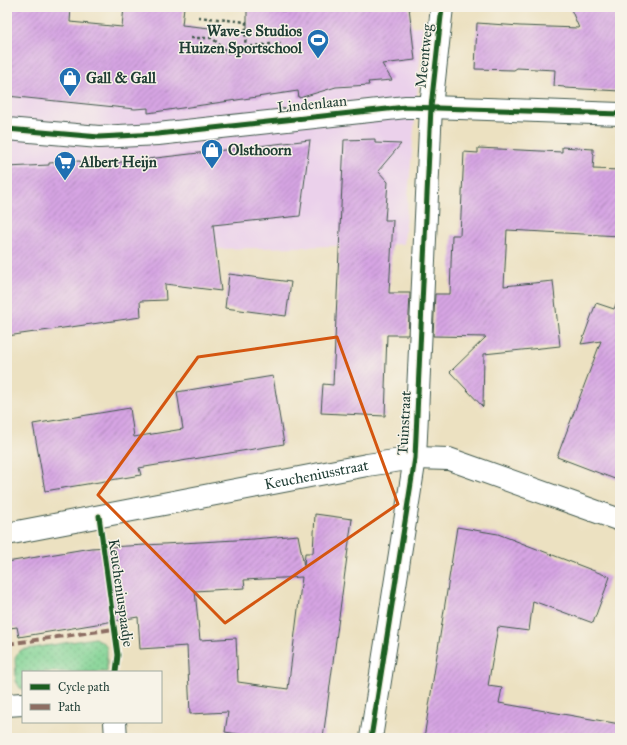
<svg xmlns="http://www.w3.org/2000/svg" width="627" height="745" viewBox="0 0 627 745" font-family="'IM FELL Great Primer',serif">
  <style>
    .built { fill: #ebd1eb }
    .grass { fill: url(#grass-dots); stroke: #508864 }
    .building { fill: url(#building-hatch); fill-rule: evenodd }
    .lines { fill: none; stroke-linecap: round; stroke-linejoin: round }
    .pedestrian-casing { stroke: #3e5649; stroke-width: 24 }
    .minor-casing { stroke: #3e5649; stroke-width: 24 }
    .path { stroke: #3e5649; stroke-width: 2.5; stroke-dasharray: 3 3; stroke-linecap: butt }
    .pedestrian { stroke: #fff; stroke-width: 22 }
    .minor { stroke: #fff; stroke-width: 22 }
    .quiet { stroke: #8d6e63; stroke-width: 4; stroke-dasharray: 8 4; stroke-linecap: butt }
    .cycleway-casing { stroke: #f7f3e8; stroke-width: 8 }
    .cycleway { stroke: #1b5e20; stroke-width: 5 }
    .marked { fill: none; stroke: #d45610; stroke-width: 3; stroke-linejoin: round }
    .labels { text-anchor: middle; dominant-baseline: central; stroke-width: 3; stroke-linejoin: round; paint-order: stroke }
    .poi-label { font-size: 15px; font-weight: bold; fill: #1f3d34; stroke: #f7f3e8; text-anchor: start }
    .street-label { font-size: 15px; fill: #1f3d34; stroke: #f7f3e8 }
  </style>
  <defs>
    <pattern id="grass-dots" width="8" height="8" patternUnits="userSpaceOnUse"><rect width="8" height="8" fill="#82d394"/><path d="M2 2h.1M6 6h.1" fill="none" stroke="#6aac7a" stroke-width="1.8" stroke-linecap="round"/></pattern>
    <pattern id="building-hatch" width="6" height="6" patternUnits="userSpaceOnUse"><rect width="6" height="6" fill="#d6a4e3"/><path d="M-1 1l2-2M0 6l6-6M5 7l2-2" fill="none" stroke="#ad87b9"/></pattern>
  </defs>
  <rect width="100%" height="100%" fill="#f7f3e8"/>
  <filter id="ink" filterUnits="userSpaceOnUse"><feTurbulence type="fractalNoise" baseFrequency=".025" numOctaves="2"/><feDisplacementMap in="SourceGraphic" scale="8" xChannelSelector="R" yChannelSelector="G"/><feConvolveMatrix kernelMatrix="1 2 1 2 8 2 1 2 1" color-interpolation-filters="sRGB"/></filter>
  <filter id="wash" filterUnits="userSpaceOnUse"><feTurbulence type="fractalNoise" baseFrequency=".012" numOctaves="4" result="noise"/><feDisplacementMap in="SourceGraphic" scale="16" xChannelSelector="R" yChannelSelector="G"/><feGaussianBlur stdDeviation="0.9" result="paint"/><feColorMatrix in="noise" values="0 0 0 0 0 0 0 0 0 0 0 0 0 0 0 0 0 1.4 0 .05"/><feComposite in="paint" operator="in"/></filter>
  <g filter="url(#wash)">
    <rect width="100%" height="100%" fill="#ece1c1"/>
    <path class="built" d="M423,26L404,244L7,255V39Z"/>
    <path class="grass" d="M95,638L105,644L107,649V672H23V690L20,688L16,681L15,658L17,654L21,650Z"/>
    <g id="blocks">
      <path class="building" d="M7,7H71L70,22L122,27L124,7H184L182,25L247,32V8L298,12V7H409L415,60L382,64L392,80L368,82L369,85L336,87L299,98L298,91L148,113V108L135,109L7,96Z
        M570,7H620V91L565,88L564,87L554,86L555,70L517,68L514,70L475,69L477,23L520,26L579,28Z
        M375,139V143L401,144L378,171L388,182L385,220H393L389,293H410L408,335H387L385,388H386L385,416L321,413L323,384L333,385L344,140Z
        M310,140L300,216L213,225L221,291L165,284L166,300L140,301L141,317L7,336V167L49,165V163L80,161V162L95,161L96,165Z
        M562,147L593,149V153L594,154L593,169L620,170V236L507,230L504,286L553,281L560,346L484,354L483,407L450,372L486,337L433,336L435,294H450L452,235H460L464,152L478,153V148L562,152Z
        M229,274L291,282L286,316L225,308Z
        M618,299H620V481L557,457L601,341L581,344L596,303L614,309Z
        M273,376L284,444L139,468L141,475L45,491L33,424L130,408L134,437L183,429L177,392Z
        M315,514L352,519L323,738H262L225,732L228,712L190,714L187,646L140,649L138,617L19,637L17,627L10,628L7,607V562L91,548L254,539L298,535L304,566L305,553H313ZM302,577L288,689L238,682L236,638L200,640L195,591L245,588L244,580Z
        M457,527L498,534L610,577L593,623L533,601L529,631L498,627L488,686L502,688L499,703L620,724V738H424Z"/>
    </g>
  </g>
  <g filter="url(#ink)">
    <use href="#blocks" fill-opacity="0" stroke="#3e5649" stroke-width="1"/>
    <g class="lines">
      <g class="pedestrian-casing">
        <path id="pedestrian" d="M7,129L99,137L158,134L406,107H431"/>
      </g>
      <g class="minor-casing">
        <g id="minor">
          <path d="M431,107L620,114"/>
          <path id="s1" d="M7,534L367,465L415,458L449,459L620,520"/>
          <path d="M7,705L23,704"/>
          <path d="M115,722L116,738"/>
          <path d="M371,738L415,458L431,107L442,7"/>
        </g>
      </g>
      <path class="path" d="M198,17L246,22L245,52
        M191,38H212L228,52
        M246,51L252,46L281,43
        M185,53L245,52"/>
      <use href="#pedestrian" class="pedestrian"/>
      <use href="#minor" class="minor"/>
      <path class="quiet" d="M7,644L114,629"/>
      <g class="cycleway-casing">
        <path id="cycleway" d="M7,129L99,137L158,134L406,107L620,114
          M99,516L118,655L116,672
          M371,738L415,458L431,107L442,7"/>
      </g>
      <use href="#cycleway" class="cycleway"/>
    </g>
  </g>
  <path class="marked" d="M337,337L398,504L225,623L98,495L198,357Z"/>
  <defs>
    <g id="stadium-pin" transform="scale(1.15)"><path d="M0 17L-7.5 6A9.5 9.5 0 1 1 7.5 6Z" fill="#1f6fb2" stroke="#f7f3e8"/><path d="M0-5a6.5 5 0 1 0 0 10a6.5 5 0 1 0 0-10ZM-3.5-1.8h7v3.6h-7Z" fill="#fff"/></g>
    <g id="shop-pin" transform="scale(1.15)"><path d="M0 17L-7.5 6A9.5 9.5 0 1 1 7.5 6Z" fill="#1f6fb2" stroke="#f7f3e8"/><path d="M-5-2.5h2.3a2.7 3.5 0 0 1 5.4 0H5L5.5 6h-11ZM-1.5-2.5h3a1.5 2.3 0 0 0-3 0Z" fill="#fff"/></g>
    <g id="supermarket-pin" transform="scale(1.15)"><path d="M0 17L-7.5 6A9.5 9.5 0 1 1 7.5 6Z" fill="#1f6fb2" stroke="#f7f3e8"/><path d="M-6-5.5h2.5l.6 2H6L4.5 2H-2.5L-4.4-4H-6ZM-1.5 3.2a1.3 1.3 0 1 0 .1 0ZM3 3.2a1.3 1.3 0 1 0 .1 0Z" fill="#fff"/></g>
  </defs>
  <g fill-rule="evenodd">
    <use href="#stadium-pin" x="318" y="40"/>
    <use href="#shop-pin" x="70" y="78"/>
    <use href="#shop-pin" x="212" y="150"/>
    <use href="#supermarket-pin" x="65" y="162"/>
  </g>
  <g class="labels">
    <g class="poi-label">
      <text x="302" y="31" text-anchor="end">Wave-e Studios<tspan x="302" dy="17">Huizen Sportschool</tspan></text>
      <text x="86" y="78">Gall &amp; Gall</text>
      <text x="228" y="150">Olsthoorn</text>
      <text x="80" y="162">Albert Heijn</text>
    </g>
    <g class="street-label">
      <text transform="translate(424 56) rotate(-84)">Meentweg</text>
      <text transform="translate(312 104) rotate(-6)">Lindenlaan</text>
      <text transform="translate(404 423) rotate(-87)">Tuinstraat</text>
      <text stroke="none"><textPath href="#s1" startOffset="315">Keucheniusstraat</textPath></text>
      <text transform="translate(121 593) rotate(82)">Keucheniuspaadje</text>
    </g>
  </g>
  <rect width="627" height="745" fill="none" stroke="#f7f3e8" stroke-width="24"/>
  <rect x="22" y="671" width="140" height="52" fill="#f7f3e8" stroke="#a1aaa0"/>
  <rect x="30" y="684" width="20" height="6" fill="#1b5e20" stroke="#a1aaa0"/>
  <text x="58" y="691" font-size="12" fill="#1f3d34">Cycle path</text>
  <rect x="30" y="704" width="20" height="6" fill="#8d6e63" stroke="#a1aaa0"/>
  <text x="58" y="711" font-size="12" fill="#1f3d34">Path</text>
</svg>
